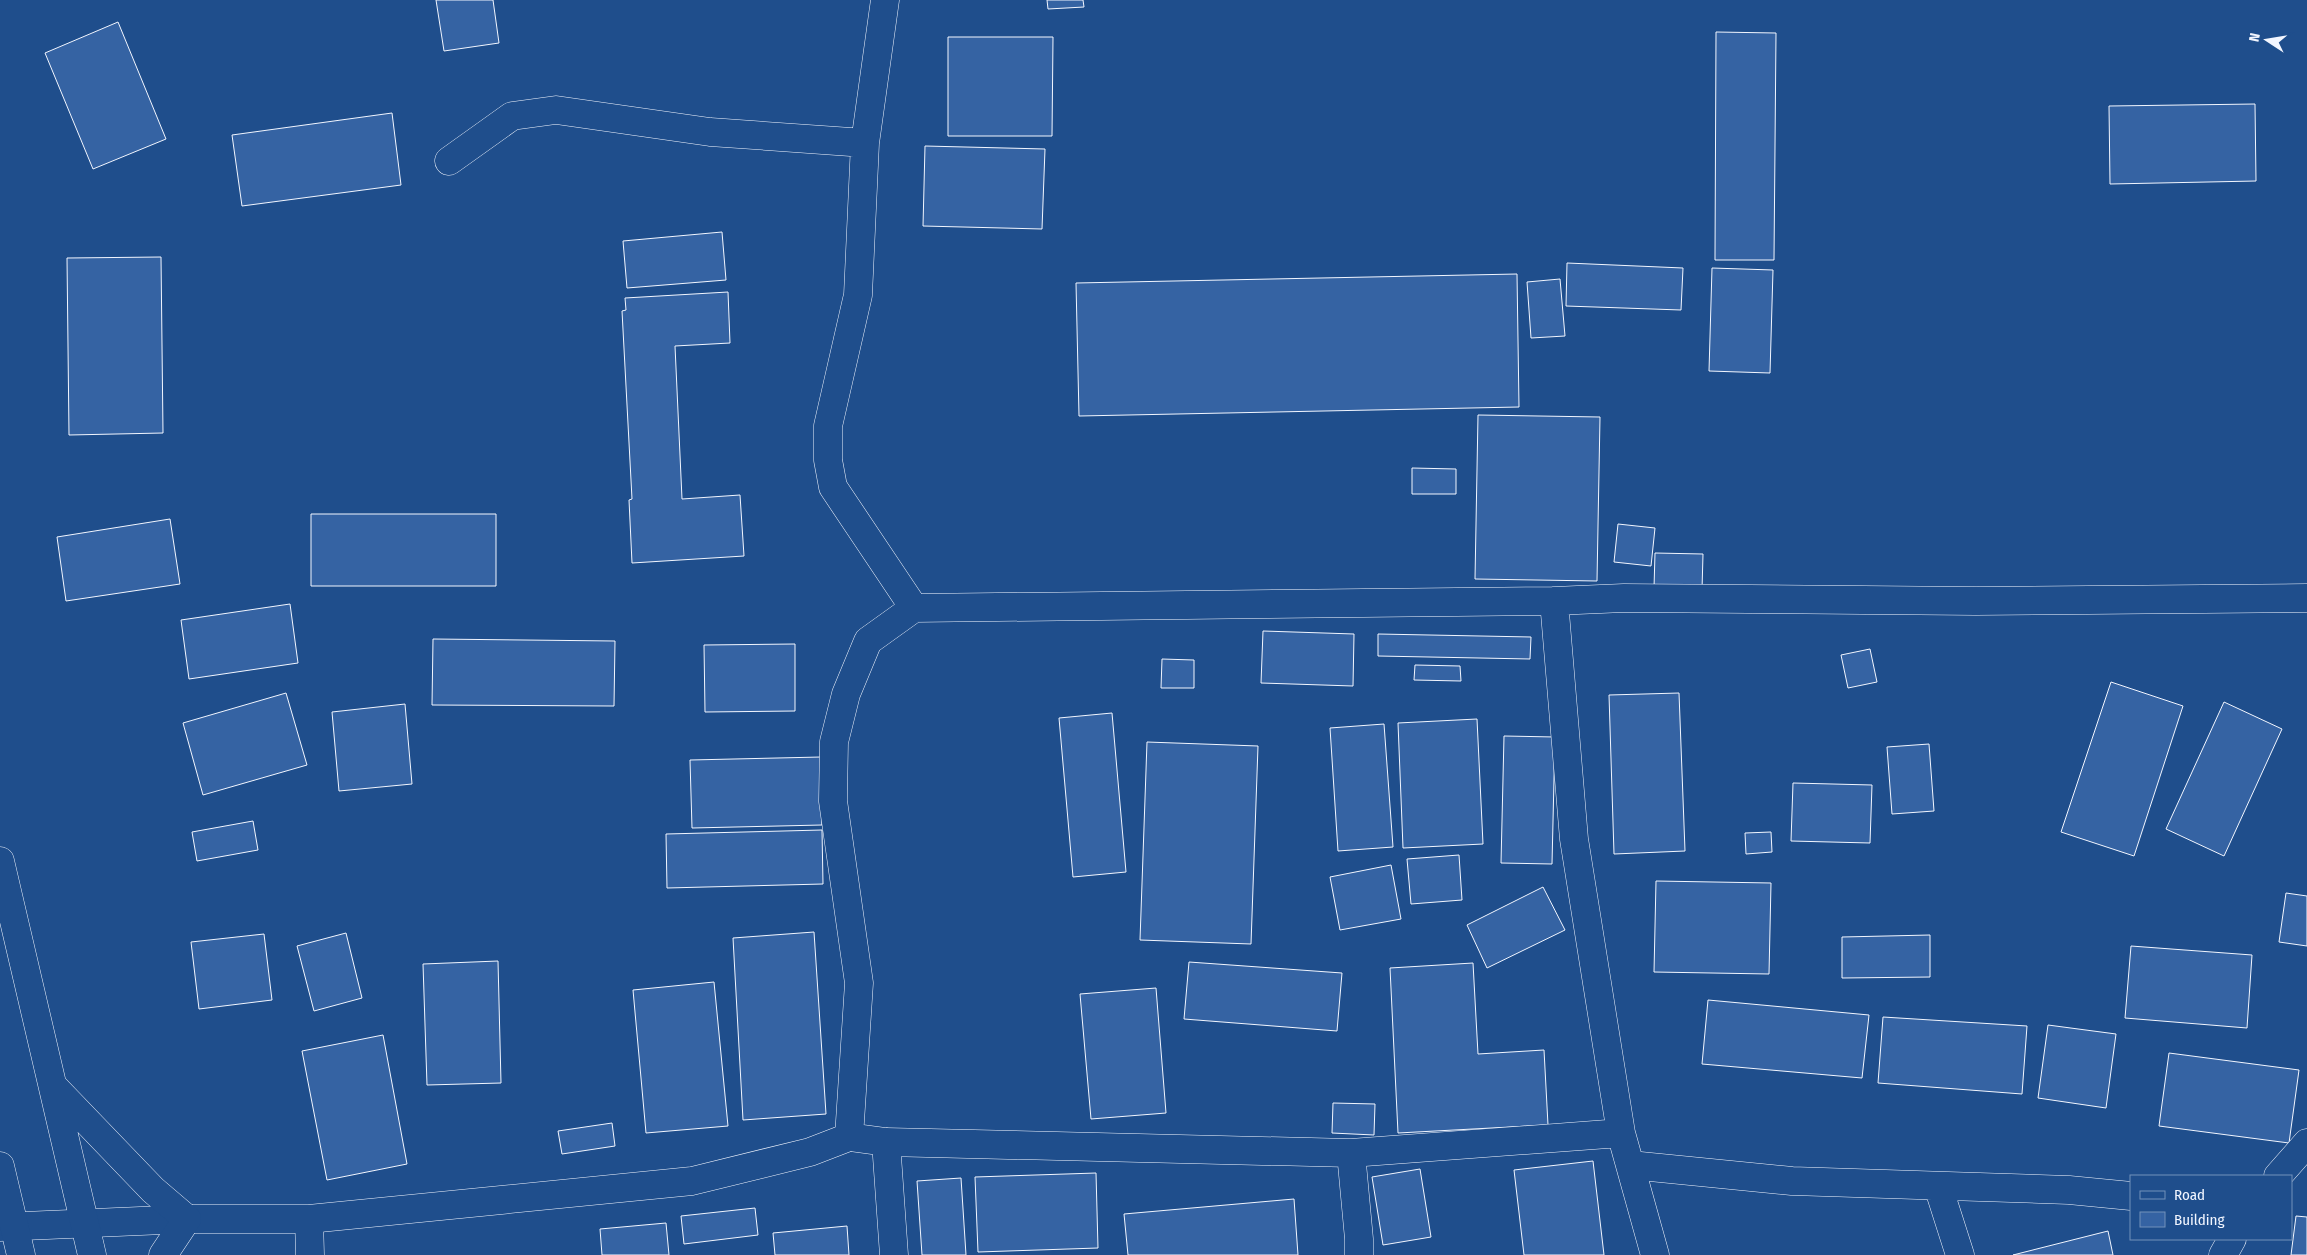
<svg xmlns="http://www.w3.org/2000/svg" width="2307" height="1255" viewBox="0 0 2307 1255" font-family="'Fira Sans Condensed',sans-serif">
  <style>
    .building { fill: #3563a3; stroke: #f2f6ff }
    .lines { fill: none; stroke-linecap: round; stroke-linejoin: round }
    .minor-casing { stroke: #f2f6ff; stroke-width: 29 }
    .trunk-casing { stroke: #f2f6ff; stroke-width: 29 }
    .minor { stroke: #1f4e8c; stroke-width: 28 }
    .trunk { stroke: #1f4e8c; stroke-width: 28 }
  </style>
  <rect width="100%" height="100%" fill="#1f4e8c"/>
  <path class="building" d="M436,0H493L499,43L444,51Z
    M1047,0H1083L1084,7L1048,9Z
    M118,22L166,139L93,169L45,53Z
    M1716,32L1776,33L1774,260H1715Z
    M948,37H1053L1052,136H948Z
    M2255,104L2256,181L2110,184L2109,106Z
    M392,113L401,185L242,206L232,135Z
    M925,146L1045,149L1042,229L923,226Z
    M722,232L726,280L627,288L623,241Z
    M161,257L163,433L69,435L67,258Z
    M1567,263L1683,268L1681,310L1566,306Z
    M1712,268L1773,270L1770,373L1709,371Z
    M1517,274L1519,407L1079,416L1076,283Z
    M1560,279L1565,336L1531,338L1527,282Z
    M728,292L730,343L675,346L682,499L740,495L744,556L632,563L629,500L632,499L622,311L626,310L625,298Z
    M1478,415L1600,417L1597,581L1475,579Z
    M1412,468L1456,469V494H1412Z
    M311,514H496V586H311Z
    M170,519L180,584L66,601L57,537Z
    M1618,524L1655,528L1651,566L1614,562Z
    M1655,553L1703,554L1702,590L1654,588Z
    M290,604L298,663L189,679L181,620Z
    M1263,631L1354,634L1353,686L1261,683Z
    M1378,634L1531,637L1530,659L1378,656Z
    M433,639L615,641L614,706L432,705Z
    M795,644V711L705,712L704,645Z
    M1870,649L1877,682L1848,688L1841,655Z
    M1162,659L1194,660V688H1161Z
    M1415,665L1460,666L1461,681L1414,680Z
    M2111,682L2183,706L2134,856L2061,832Z
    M286,693L307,765L203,795L183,723Z
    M1679,693L1685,851L1614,854L1609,695Z
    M2224,702L2282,729L2224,856L2166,829Z
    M405,704L412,784L339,791L332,712Z
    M1112,713L1126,872L1073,877L1059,718Z
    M1477,719L1483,844L1403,848L1398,723Z
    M1384,724L1393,847L1338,851L1330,728Z
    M1504,736L1555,737L1552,864L1501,863Z
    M1147,742L1258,746L1251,944L1140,940Z
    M1929,744L1934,811L1892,814L1887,747Z
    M821,757L822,825L692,828L690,760Z
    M1793,783L1872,785L1870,843L1791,841Z
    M253,821L258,850L197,861L192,832Z
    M822,830L823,884L667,888L666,834Z
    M1771,832L1772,852L1746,854L1745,833Z
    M1459,855L1462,900L1411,904L1407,859Z
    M1391,865L1401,919L1340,930L1330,877Z
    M1656,881L1771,883L1769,974L1654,972Z
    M1543,887L1565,930L1487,968L1467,925Z
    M2286,893L2307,896V946L2279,942Z
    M814,932L826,1114L743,1120L733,938Z
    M346,933L362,998L314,1011L297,946Z
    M264,934L272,1000L199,1009L191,942Z
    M1930,935V977L1842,978V937Z
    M2131,946L2252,955L2247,1028L2125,1018Z
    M498,961L501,1083L427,1085L423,964Z
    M1189,962L1342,973L1337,1031L1184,1019Z
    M1473,963L1478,1054L1544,1050L1548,1125L1398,1133L1390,968Z
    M714,982L728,1126L646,1133L633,990Z
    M1156,988L1166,1113L1091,1119L1080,994Z
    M1708,1000L1869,1015L1862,1078L1702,1064Z
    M1883,1017L2027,1026L2022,1094L1878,1083Z
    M2048,1025L2116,1034L2106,1108L2038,1098Z
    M383,1035L407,1164L327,1180L302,1051Z
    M2169,1053L2299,1070L2289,1143L2159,1126Z
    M1333,1103L1375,1104L1374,1135L1332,1133Z
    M612,1123L615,1146L562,1154L558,1131Z
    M1593,1161L1604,1255H1524L1514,1170Z
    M1420,1169L1431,1237L1383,1245L1372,1177Z
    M1096,1173L1098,1248L978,1252L975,1177Z
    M961,1178L966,1255H922L917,1181Z
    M1294,1199L1298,1255H1128L1124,1214Z
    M755,1208L758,1235L684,1244L681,1216Z
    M2296,1216L2307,1217V1255H2291Z
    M666,1223L669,1255H602L600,1229Z
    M847,1226L849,1255H775L773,1233Z
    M2108,1231L2113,1255H2013Z"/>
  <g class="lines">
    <g class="minor-casing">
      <path id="minor" d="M885,0L865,143L858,295L828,426V460L833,487L914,608
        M449,161L512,116L556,110L710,132L865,143
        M1554,601L1574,839L1621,1133L1655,1255
        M849,1137L859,983L833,801L834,742L846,694L868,641L914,608L1554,601L1624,598L1976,601L2307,598
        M886,1142L894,1255
        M1351,1153L1359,1239V1255
        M1630,1165L1792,1181L2069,1190L2131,1196
        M2278,1176L2307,1143
        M1938,1186L1960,1255
        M309,1219L310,1255
        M0,1227L187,1219H309L692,1181L810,1152L849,1137L886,1142L1351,1153L1621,1133
        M2223,1255L2232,1239"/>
    </g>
    <g class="trunk-casing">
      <path id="trunk" d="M0,861L92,1255
        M53,1086L153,1190L187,1219L163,1255
        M0,1166L21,1255"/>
    </g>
    <use href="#minor" class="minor"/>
    <use href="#trunk" class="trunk"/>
  </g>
  <rect x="2130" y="1175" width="162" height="65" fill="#1f4e8c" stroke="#7391ba"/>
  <rect x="2140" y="1191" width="25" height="8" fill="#1f4e8c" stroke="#7391ba"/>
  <text x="2174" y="1200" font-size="15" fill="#f2f6ff">Road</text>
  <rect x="2140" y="1212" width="25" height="15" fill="#3563a3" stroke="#7391ba"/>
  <text x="2174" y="1225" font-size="15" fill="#f2f6ff">Building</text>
  <g transform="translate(2267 40) rotate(282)" stroke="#1f4e8c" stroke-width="4" paint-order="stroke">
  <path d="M0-4L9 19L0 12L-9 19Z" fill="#f2f6ff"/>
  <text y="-8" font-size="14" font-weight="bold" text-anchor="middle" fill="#f2f6ff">N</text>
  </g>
</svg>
